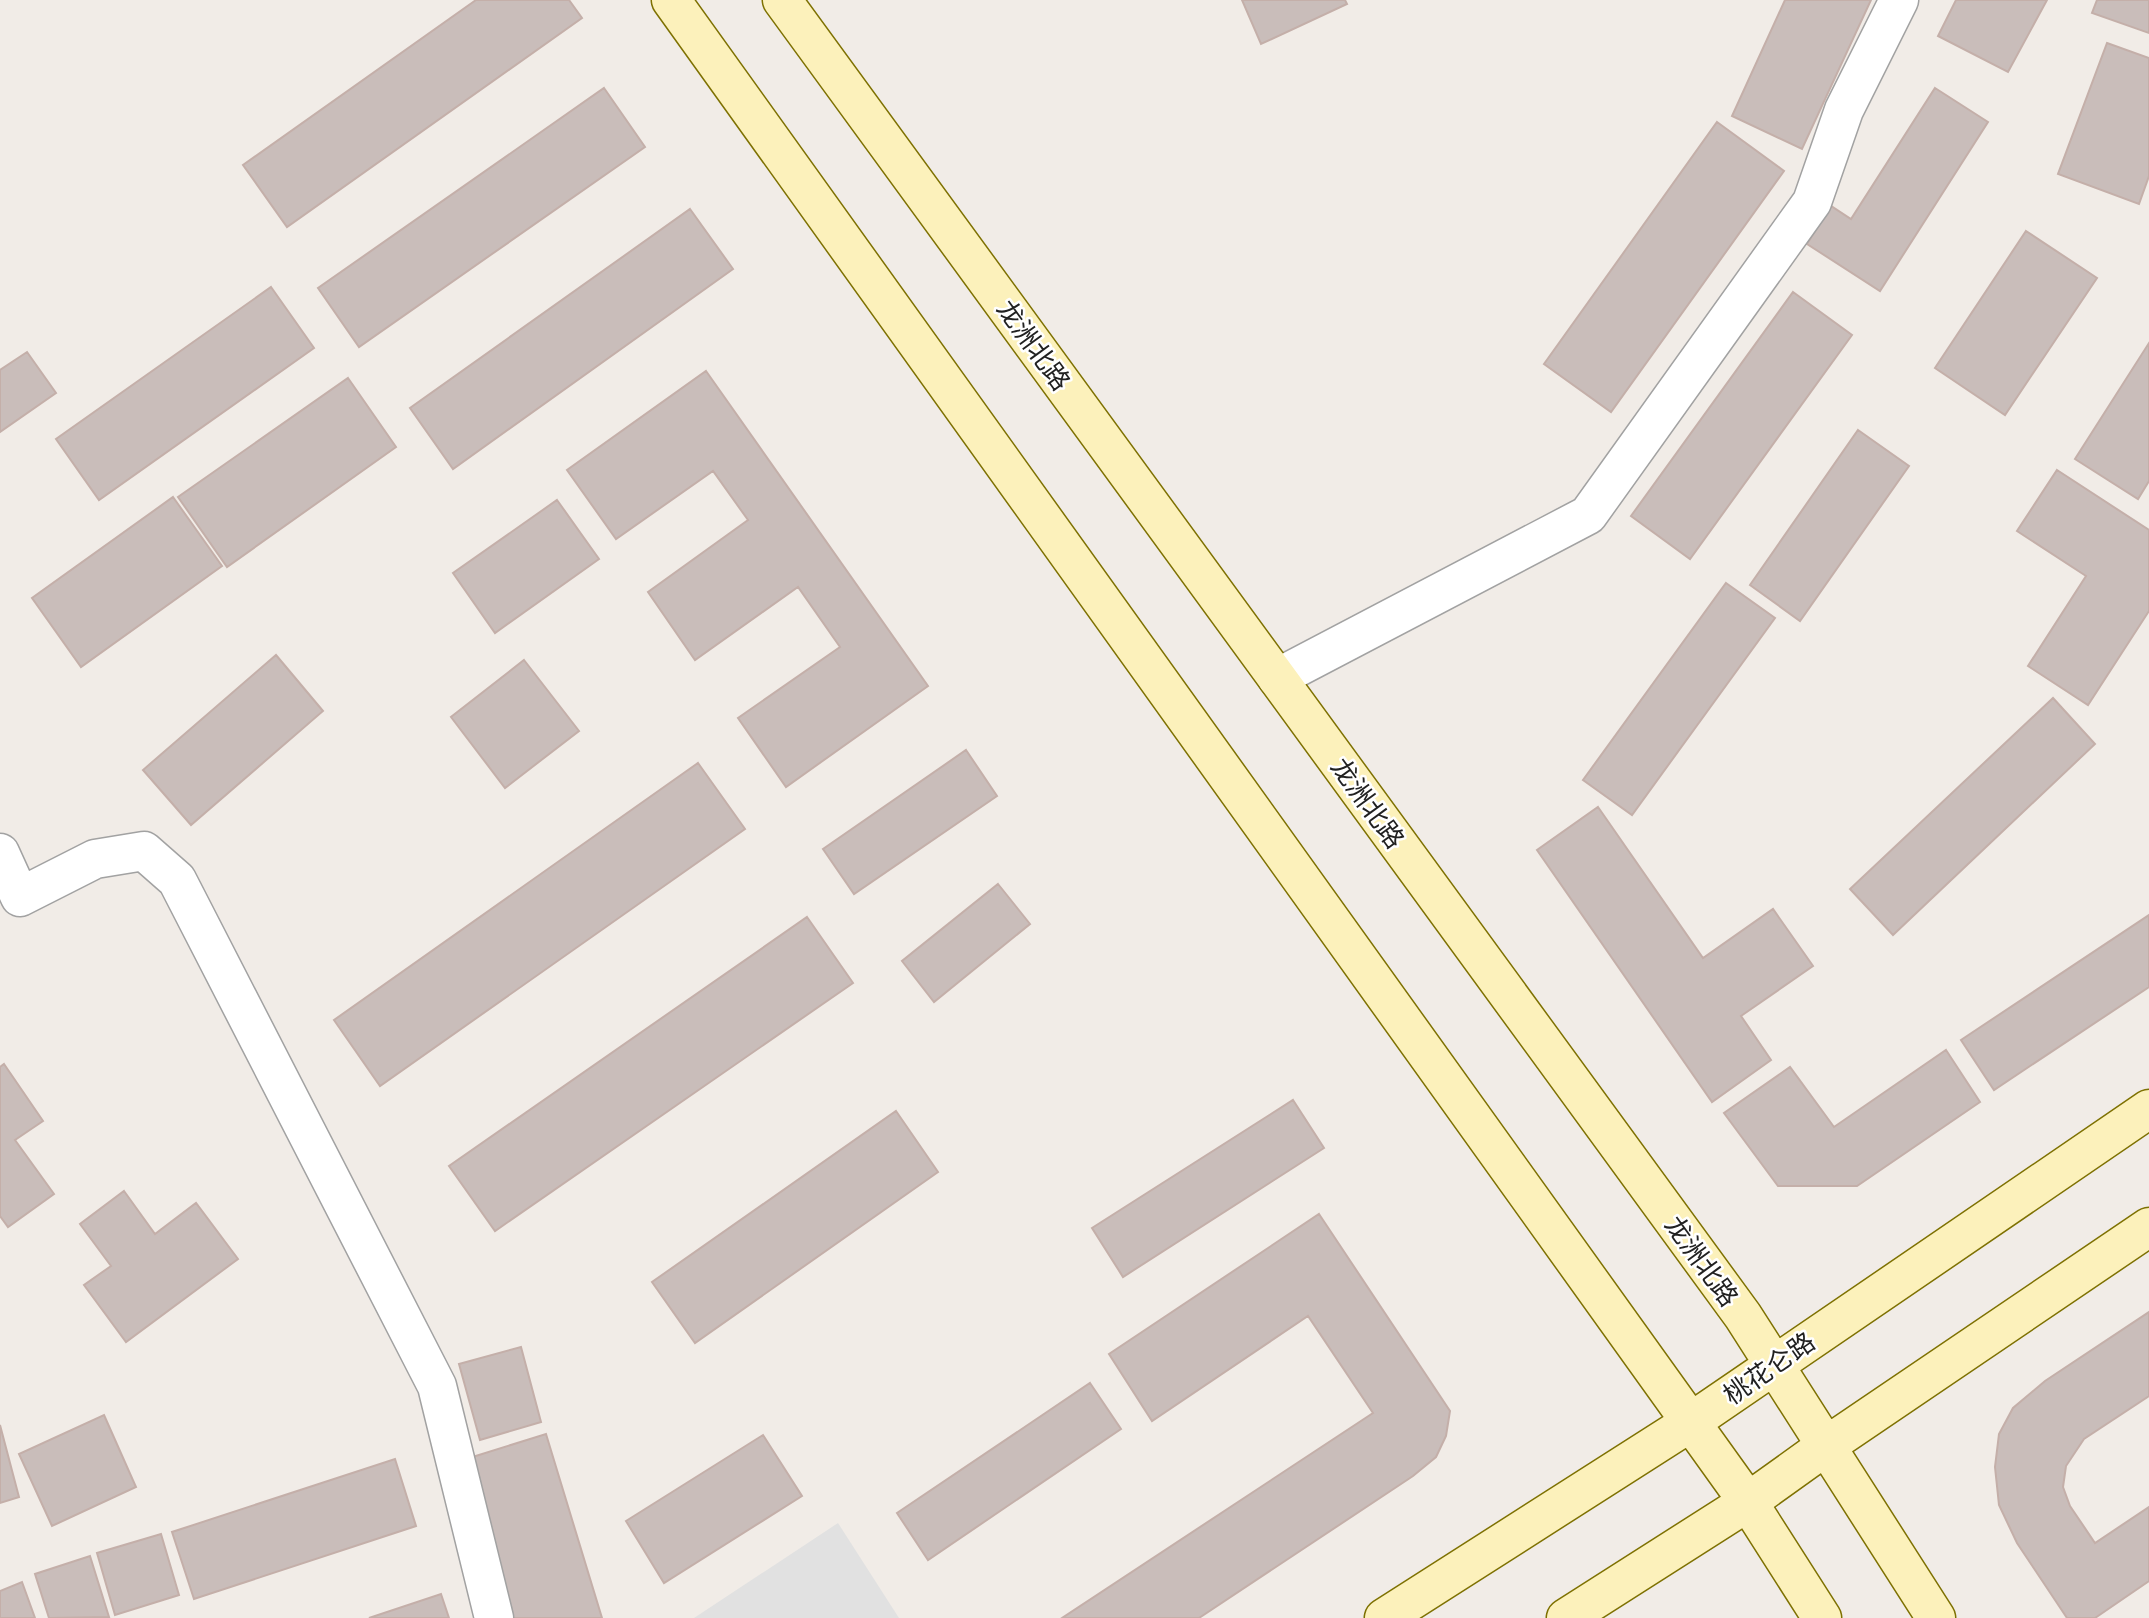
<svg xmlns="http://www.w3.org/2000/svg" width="2149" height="1618" viewBox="0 0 2149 1618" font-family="Mulish,'Noto Sans SC',sans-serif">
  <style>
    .parking { fill: #e1e1e1 }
    .building { fill: #c9bdba; stroke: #c4afa9; stroke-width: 2 }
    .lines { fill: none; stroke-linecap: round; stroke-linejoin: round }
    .street-casing { stroke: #a2a2a2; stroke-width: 41 }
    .secondary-casing { stroke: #7e7102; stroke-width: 41 }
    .street { stroke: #fff; stroke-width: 38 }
    .secondary { stroke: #fcf1bb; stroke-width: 38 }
    .labels { text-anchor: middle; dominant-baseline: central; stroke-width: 5; stroke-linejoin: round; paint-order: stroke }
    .street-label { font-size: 26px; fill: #212121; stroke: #fff }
  </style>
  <rect width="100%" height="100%" fill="#f1ece7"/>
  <path class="parking" d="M838,1523L899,1618H694Z"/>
  <path class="building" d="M476,0H569L582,18L287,227L243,165Z
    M1242,0H1345L1347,4L1261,44Z
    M1785,0H1871L1802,149L1732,116Z
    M1956,0H2047L2008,72L1938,36Z
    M2097,0H2149V33L2092,13Z
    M2107,43L2149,58V176L2139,204L2058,174Z
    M604,88L645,147L359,347L318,288Z
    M1935,88L1988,122L1880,291L1807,244L1831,206L1851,219Z
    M1717,122L1784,171L1611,412L1544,364Z
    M690,209L733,269L453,469L410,408Z
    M2026,231L2097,278L2005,415L1935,368Z
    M271,287L314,348L99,500L56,439Z
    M1793,292L1852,335L1690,559L1631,516Z
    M2149,343V481L2138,499L2075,459Z
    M27,352L56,393L0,432V370Z
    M706,371L928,686L786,787L738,718L840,647L798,587L695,660L648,592L748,520L713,471L616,539L567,470Z
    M348,378L396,447L227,567L178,497Z
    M1858,430L1909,466L1800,621L1750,585Z
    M2057,470L2149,530V611L2088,705L2028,666L2086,576L2017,531Z
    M173,497L222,566L81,667L32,598Z
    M557,500L599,559L495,633L453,573Z
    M1726,583L1775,618L1632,815L1583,780Z
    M276,655L323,711L191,825L143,770Z
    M524,660L579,731L505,788L451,717Z
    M2053,698L2095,744L1893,935L1850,889Z
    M966,750L997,796L854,894L823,849Z
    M698,763L745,829L380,1086L334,1020Z
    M1598,807L1703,958L1773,909L1813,966L1741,1016L1771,1060L1712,1102L1537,850Z
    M998,884L1030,924L934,1002L902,961Z
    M2149,915V987L1994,1090L1961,1040Z
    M807,917L853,983L495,1231L449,1166Z
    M1946,1050L1980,1102L1857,1186H1778L1724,1113L1790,1067L1834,1127Z
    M4,1064L43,1121L15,1140L54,1194L8,1227L0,1216V1067Z
    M1293,1100L1324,1148L1123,1277L1092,1228Z
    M896,1111L938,1172L695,1343L652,1282Z
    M124,1191L155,1234L196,1203L238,1259L126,1342L84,1285L111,1266L80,1224Z
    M1319,1214L1450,1411L1446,1436L1436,1457L1413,1476L1199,1618H1062L1373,1413L1308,1316L1152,1421L1109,1354Z
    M2149,1312V1396L2084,1439L2066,1466L2063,1487L2070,1506L2095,1543L2149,1507V1581L2095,1618H2067L2017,1543L1999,1505L1995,1467L1999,1434L2013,1408L2045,1381Z
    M521,1347L541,1422L480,1440L459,1364Z
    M1090,1383L1121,1429L928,1560L897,1513Z
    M104,1415L136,1487L52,1526L19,1454Z
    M0,1425L19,1497L0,1503Z
    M546,1434L602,1618H511L463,1460Z
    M763,1435L802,1496L664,1583L626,1521Z
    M395,1459L416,1526L194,1599L172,1532Z
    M161,1534L179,1595L115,1615L97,1553Z
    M90,1556L109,1617L49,1618L35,1574Z
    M22,1582L35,1618H0V1591Z
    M441,1594L449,1618H369Z"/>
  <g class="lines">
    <g class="street-casing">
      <path id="street" d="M1277,678L1588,515L1812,202L1844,110L1899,0
        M0,853L20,897L95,859L144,851L177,880L437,1386L494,1618"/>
    </g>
    <g class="secondary-casing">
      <path id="secondary" d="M671,0L1748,1502L1822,1618
        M782,0L1743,1316L1936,1618
        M1384,1618L1691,1422L2149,1109
        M1566,1618L1748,1502L1826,1446L2149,1227"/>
    </g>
    <use href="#street" class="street"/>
    <use href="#secondary" class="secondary"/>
  </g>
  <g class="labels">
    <g class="street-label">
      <text transform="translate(1034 345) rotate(54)">龙洲北路</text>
      <text transform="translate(1368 803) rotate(54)">龙洲北路</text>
      <text transform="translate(1702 1261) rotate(54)">龙洲北路</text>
      <text transform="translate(1769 1368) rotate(-35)">桃花仑路</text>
    </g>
  </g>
</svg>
